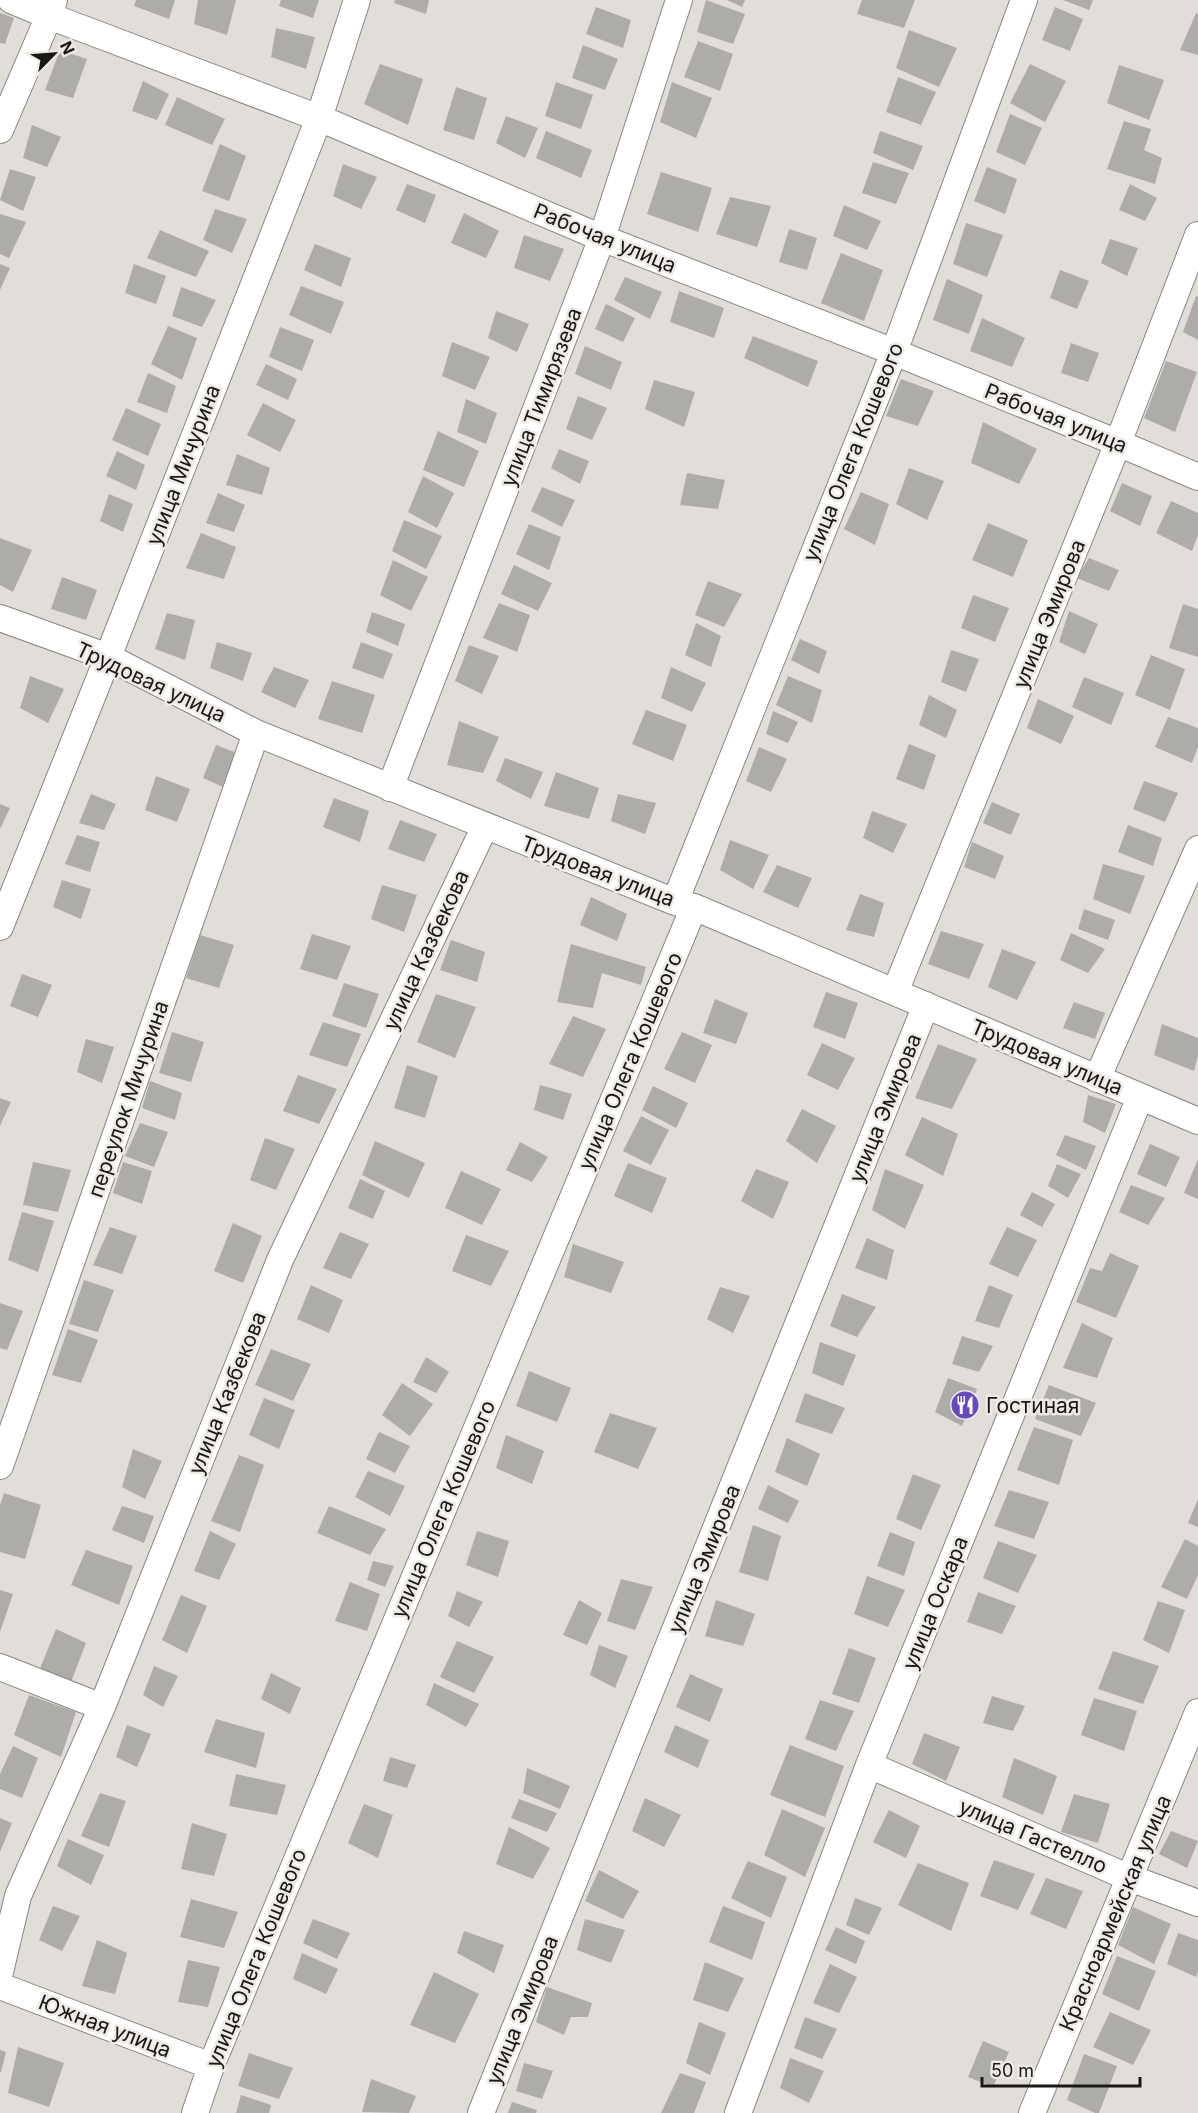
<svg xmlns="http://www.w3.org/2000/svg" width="1198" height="2113" viewBox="0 0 1198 2113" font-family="Inter,sans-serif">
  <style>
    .building { fill: #aeaca8 }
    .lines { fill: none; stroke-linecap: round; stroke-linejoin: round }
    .minor-casing { stroke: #898783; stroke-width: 28 }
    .minor { stroke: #fff; stroke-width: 26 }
    .labels { text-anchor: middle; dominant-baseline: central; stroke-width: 5; stroke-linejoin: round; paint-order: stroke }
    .street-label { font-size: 21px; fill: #191816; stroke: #eeebe7 }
    .poi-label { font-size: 21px; fill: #191816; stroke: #eeebe7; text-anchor: start }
  </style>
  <rect width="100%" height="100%" fill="#e1ded9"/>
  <path class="building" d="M136,0H175L169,19L134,6Z
    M198,0H236L227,35L194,24Z
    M281,0H319L313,18L279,6Z
    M395,0H429L426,14L394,3Z
    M706,0L745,14L733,44L697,32Z
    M727,0H745L742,7Z
    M862,0H915L904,28L857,14Z
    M1063,0H1093L1089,10Z
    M596,7L631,20L623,48L586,34Z
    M1055,7L1083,19L1070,51L1042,40Z
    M0,13L14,18L5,44L0,43Z
    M1196,13L1198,14V55L1180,50Z
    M276,28L315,37L306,69L271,57Z
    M909,30L957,48L939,87L896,68Z
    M698,41L733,54L720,91L684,77Z
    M583,45L618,59L605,90L572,78Z
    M60,50L87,59L73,98L45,90Z
    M380,64L423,79L408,125L364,104Z
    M1030,64L1066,81L1045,122L1010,103Z
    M1119,65L1164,80L1149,120L1107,103Z
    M898,77L936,92L921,125L886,112Z
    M143,81L169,94L157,120L132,111Z
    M556,82L593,95L581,129L545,116Z
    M672,82L712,98L696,138L660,122Z
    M456,87L487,98L474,140L443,130Z
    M177,97L225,119L212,145L165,125Z
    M1010,114L1042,128L1025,165L996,152Z
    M506,116L538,128L525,158L496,143Z
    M1124,121L1151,129L1144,150L1162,158L1155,184L1107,169Z
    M32,125L61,137L47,167L23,158Z
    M546,131L592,150L581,178L536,158Z
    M880,131L923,146L913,170L873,153Z
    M220,144L246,156L229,201L202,191Z
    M873,162L909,173L896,204L862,193Z
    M343,164L377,177L361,209L333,196Z
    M987,167L1017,179L1005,214L974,201Z
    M10,169L36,177L23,211L0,200Z
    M661,172L712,188L698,232L647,214Z
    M407,184L436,195L425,223L396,210Z
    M1130,184L1157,198L1145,221L1119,210Z
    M730,197L771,206L757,247L716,234Z
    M844,205L881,221L867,250L833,236Z
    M215,209L247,219L232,253L203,240Z
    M464,213L499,231L486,258L451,243Z
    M0,214L26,222L9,258L0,254Z
    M966,223L1003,235L987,277L953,264Z
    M789,229L817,238L807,270L779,262Z
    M160,230L209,251L196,277L147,258Z
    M524,235L564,249L550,281L514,268Z
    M1110,239L1138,248L1127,276L1101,263Z
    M315,244L351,258L341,287L304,270Z
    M841,253L883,270L864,321L821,303Z
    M0,264L10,268L0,290Z
    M134,264L166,276L156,304L125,293Z
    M1060,270L1089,281L1077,309L1050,298Z
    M625,277L662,292L650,319L614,300Z
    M947,279L983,295L969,334L933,320Z
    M301,286L344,302L331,334L289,315Z
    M181,287L216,300L202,327L172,316Z
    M679,291L724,308L714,338L670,322Z
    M1196,296L1198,297V340L1183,332Z
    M606,304L635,318L623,342L595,329Z
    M496,311L529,324L517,352L488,338Z
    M982,318L1025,338L1012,367L970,351Z
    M168,326L197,338L182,380L151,364Z
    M280,327L314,340L302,371L269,357Z
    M753,336L818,361L808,387L744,358Z
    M452,342L490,357L475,390L442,376Z
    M1071,343L1099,353L1088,382L1061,373Z
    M585,346L622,362L611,390L575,374Z
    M1166,361L1197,372L1175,432L1144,418Z
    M266,364L297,379L288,400L256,385Z
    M148,373L176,386L167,413L137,402Z
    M901,379L934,391L918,426L886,416Z
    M654,380L695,392L684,427L645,409Z
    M578,396L607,408L592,440L566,429Z
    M466,399L497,413L486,444L457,432Z
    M263,403L296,420L280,452L247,435Z
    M126,408L161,424L148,456L112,440Z
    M983,422L1037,449L1019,484L971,463Z
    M438,431L479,451L464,487L423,470Z
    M559,449L589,461L580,484L551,468Z
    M117,451L145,465L136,490L106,476Z
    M237,454L270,468L262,495L226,485Z
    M909,468L944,481L927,520L896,504Z
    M687,473L725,480L718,509L680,505Z
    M423,476L454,493L437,528L408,512Z
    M1122,483L1152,496L1140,526L1110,511Z
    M542,487L575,500L562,527L531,511Z
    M861,492L889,504L875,545L844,529Z
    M218,493L245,505L234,532L206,523Z
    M109,494L133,504L123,532L100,521Z
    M1171,501L1198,513V535L1192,551L1156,533Z
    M404,520L442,536L426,569L392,551Z
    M988,523L1028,540L1013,577L972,560Z
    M529,524L561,537L549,570L516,554Z
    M201,533L236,547L224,579L186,568Z
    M0,538L32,550L13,592L0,585Z
    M1089,558L1119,570L1109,591L1077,578Z
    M393,560L428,577L411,611L380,595Z
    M514,565L552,583L538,611L501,594Z
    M62,577L97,590L86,620L51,609Z
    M708,581L742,594L724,627L695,615Z
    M973,595L1009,608L995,642L961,628Z
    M499,603L530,615L517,652L483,638Z
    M1183,604L1198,609V657L1169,648Z
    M1069,611L1098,624L1085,654L1059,642Z
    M372,612L405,624L398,646L366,632Z
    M167,613L195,620L185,660L155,649Z
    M696,623L721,636L711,667L685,655Z
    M800,639L827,651L819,674L791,660Z
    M217,642L252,653L243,681L210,668Z
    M361,642L393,654L383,679L352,668Z
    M469,645L499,656L482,694L455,681Z
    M951,650L979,659L966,692L941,682Z
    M1151,655L1185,669L1170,710L1135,695Z
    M274,667L309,680L295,708L261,692Z
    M671,667L706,683L692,712L661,698Z
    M30,676L64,689L48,723L20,708Z
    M788,676L822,690L812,723L776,705Z
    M1084,677L1124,693L1111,725L1072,707Z
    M332,681L375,695L362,733L318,719Z
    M929,695L957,710L946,738L919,725Z
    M1038,699L1074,716L1061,744L1027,728Z
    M646,710L687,725L673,761L632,744Z
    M773,711L798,722L788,743L766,734Z
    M1168,717L1198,728V747L1192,763L1155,747Z
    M459,721L499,737L483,773L447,765Z
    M909,744L936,755L924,790L896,779Z
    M216,745L237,753L223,787L203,778Z
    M759,747L787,759L771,792L746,781Z
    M505,758L543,772L531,799L496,781Z
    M556,772L599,788L589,819L544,806Z
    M156,776L190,789L177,822L145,810Z
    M1144,781L1178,793L1165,822L1133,809Z
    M91,794L116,804L104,830L79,823Z
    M618,794L656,803L645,834L611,821Z
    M334,798L369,811L360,842L323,827Z
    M992,802L1020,814L1011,835L983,823Z
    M0,804L10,808L0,829Z
    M872,811L907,824L893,853L863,838Z
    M400,820L437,834L424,862L388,849Z
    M1128,825L1162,838L1153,866L1118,852Z
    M77,835L100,842L90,872L65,864Z
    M730,840L769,855L753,889L720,870Z
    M972,842L1004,856L995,879L964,867Z
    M1103,864L1145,876L1130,914L1093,899Z
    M777,865L812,878L798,908L763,892Z
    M62,880L91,889L81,919L53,907Z
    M382,885L417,895L404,932L371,919Z
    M860,894L884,903L874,937L846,930Z
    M591,897L627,914L617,941L580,925Z
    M1084,909L1115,920L1108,940L1078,929Z
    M941,931L984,944L969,979L928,964Z
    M1071,933L1105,949L1088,973L1060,960Z
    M312,934L351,946L337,980L300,969Z
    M200,935L234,945L219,988L186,978Z
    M451,940L485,952L477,982L440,970Z
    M571,944L646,967L641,985L602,973L593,1008L557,1002Z
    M1002,949L1036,962L1017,1000L988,987Z
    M22,974L52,985L38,1017L10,1006Z
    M344,983L379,994L366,1028L332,1016Z
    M826,992L858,1003L845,1039L813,1027Z
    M436,994L476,1007L455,1058L417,1042Z
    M715,999L748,1013L736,1044L703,1033Z
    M1074,1002L1105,1013L1095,1039L1063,1028Z
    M573,1016L606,1029L583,1077L549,1064Z
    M323,1022L361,1034L347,1067L309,1055Z
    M1162,1024L1198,1038V1055L1194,1071L1154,1055Z
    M172,1032L204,1042L191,1082L159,1073Z
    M682,1032L712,1045L695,1083L664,1069Z
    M86,1039L114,1047L102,1083L77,1072Z
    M822,1043L855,1058L838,1090L807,1075Z
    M938,1044L977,1059L952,1109L915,1098Z
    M407,1065L438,1076L425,1118L394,1108Z
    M298,1075L337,1089L319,1124L283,1111Z
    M150,1081L182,1093L175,1120L142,1108Z
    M540,1085L572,1094L563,1120L534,1110Z
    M653,1086L688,1103L676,1128L642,1110Z
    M1088,1095L1116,1104L1105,1133L1083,1122Z
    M0,1098L11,1102L0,1126Z
    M802,1109L836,1126L817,1163L786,1141Z
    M641,1116L669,1130L651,1165L623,1151Z
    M922,1117L958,1134L943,1176L905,1155Z
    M140,1123L168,1132L154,1167L125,1156Z
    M1065,1135L1096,1146L1086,1170L1056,1155Z
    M265,1138L295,1149L276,1190L250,1180Z
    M375,1141L425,1163L409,1198L362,1175Z
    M520,1142L548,1157L532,1182L506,1170Z
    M1150,1144L1180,1157L1166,1187L1137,1174Z
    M1198,1159V1199L1184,1193Z
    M33,1162L71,1170L58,1212L23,1205Z
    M123,1162L152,1171L142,1204L113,1193Z
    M628,1163L667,1178L652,1213L614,1196Z
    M1057,1164L1081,1174L1068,1198L1048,1186Z
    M756,1169L789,1182L773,1219L741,1201Z
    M885,1169L924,1185L905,1229L872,1210Z
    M461,1171L501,1189L482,1225L445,1208Z
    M360,1179L385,1191L373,1219L348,1208Z
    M1131,1185L1165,1198L1148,1225L1119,1212Z
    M1032,1192L1055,1204L1042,1227L1020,1215Z
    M22,1212L54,1221L38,1272L8,1260Z
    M233,1223L262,1236L243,1283L214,1271Z
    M110,1227L137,1236L122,1274L93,1265Z
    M1007,1227L1037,1240L1018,1277L989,1264Z
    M340,1232L369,1244L351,1279L323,1268Z
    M466,1235L509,1251L491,1286L452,1271Z
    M867,1238L894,1250L887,1280L855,1268Z
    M573,1244L624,1262L611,1293L564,1277Z
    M1110,1253L1139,1266L1116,1318L1076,1302L1090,1268L1102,1271Z
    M84,1280L114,1290L98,1332L69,1324Z
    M311,1285L343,1300L329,1333L297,1319Z
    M989,1285L1013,1295L999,1328L975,1321Z
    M720,1287L750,1296L733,1333L707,1319Z
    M842,1294L876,1307L857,1337L830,1326Z
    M0,1303L23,1311L7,1350L0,1348Z
    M1082,1323L1113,1338L1097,1378L1063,1368Z
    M68,1329L98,1340L81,1383L52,1375Z
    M962,1336L993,1346L979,1372L952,1364Z
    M820,1342L856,1355L843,1386L812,1373Z
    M271,1349L311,1364L293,1401L255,1385Z
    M426,1357L449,1372L436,1393L413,1382Z
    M529,1371L571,1388L557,1422L516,1406Z
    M948,1378L977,1389L962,1426L935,1412Z
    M402,1383L433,1404L410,1436L382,1415Z
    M1049,1385L1096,1403L1081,1436L1035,1419Z
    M805,1393L845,1408L832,1434L795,1422Z
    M264,1398L295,1410L279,1449L249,1435Z
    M610,1413L657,1428L638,1469L594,1452Z
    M1034,1427L1073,1440L1059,1485L1017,1470Z
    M379,1432L410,1446L395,1473L366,1459Z
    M506,1435L544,1451L532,1484L496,1468Z
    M787,1438L820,1454L807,1486L775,1472Z
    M133,1449L162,1461L145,1499L122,1487Z
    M239,1455L264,1465L240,1532L211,1521Z
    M368,1471L405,1486L390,1516L355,1497Z
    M913,1474L941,1485L921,1530L896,1519Z
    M768,1485L799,1501L788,1523L758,1509Z
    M1009,1490L1049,1502L1034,1539L994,1526Z
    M4,1493L41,1505L25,1559L0,1552V1505Z
    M1198,1499V1527L1188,1523Z
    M122,1506L154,1516L144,1543L112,1530Z
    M329,1506L386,1529L370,1555L317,1533Z
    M753,1525L781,1536L768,1581L739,1572Z
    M210,1531L236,1544L219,1580L194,1571Z
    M477,1531L509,1541L498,1577L466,1565Z
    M890,1532L915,1542L904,1576L877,1566Z
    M1185,1539L1198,1546V1575L1187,1599L1161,1587Z
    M998,1541L1037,1555L1018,1593L983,1578Z
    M86,1550L133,1566L119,1605L71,1585Z
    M373,1561L394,1566L385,1587L367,1580Z
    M867,1576L905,1590L888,1627L854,1614Z
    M621,1579L653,1587L635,1630L607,1621Z
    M350,1582L380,1594L367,1631L335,1621Z
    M0,1590L13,1594L0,1632Z
    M457,1591L483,1602L469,1627L448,1616Z
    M978,1592L1016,1606L1002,1634L967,1622Z
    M181,1595L207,1606L187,1653L162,1640Z
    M579,1600L602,1613L587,1645L563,1635Z
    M716,1600L755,1614L743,1646L705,1636Z
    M1158,1601L1185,1610L1169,1653L1143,1640Z
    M56,1629L86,1643L71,1682L39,1671Z
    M457,1641L494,1657L474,1693L440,1677Z
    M599,1645L628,1656L615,1688L590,1675Z
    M849,1648L876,1658L859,1703L832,1694Z
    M1113,1651L1159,1666L1143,1704L1098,1689Z
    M154,1666L178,1676L163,1707L143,1695Z
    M271,1673L301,1688L290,1714L261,1699Z
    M690,1674L723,1689L710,1722L676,1707Z
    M434,1683L479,1704L466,1727L426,1705Z
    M29,1695L76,1712L61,1757L14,1735Z
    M992,1696L1025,1706L1013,1731L983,1723Z
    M1094,1698L1137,1711L1124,1751L1081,1735Z
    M820,1700L854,1711L836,1751L805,1739Z
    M216,1719L265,1733L256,1768L204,1752Z
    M127,1725L151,1734L137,1767L116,1757Z
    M675,1725L709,1740L698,1768L664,1752Z
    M924,1733L960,1747L946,1781L912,1764Z
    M790,1745L844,1766L825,1817L770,1795Z
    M13,1746L38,1758L22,1798L0,1789V1774Z
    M390,1757L416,1765L407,1788L383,1781Z
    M1014,1758L1057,1776L1043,1815L1002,1797Z
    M527,1768L570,1786L560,1809L523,1793Z
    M236,1774L286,1785L277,1815L229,1806Z
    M100,1793L126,1801L109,1847L81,1836Z
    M1074,1794L1110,1804L1098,1843L1061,1832Z
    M645,1798L681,1815L664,1847L632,1831Z
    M519,1799L557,1813L547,1832L511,1818Z
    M364,1804L393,1815L378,1858L348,1843Z
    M782,1809L825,1828L805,1877L764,1855Z
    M889,1810L920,1826L906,1858L873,1842Z
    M0,1818L12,1823L0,1852Z
    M192,1823L227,1834L214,1876L181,1869Z
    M509,1827L550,1848L533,1879L496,1864Z
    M1171,1831L1198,1841L1187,1868L1159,1854Z
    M68,1839L104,1855L91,1885L57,1866Z
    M994,1860L1035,1874L1018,1910L980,1896Z
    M748,1861L787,1877L771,1918L731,1898Z
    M918,1863L969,1883L951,1931L898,1905Z
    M599,1870L639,1891L623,1919L585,1901Z
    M1046,1878L1083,1891L1066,1929L1030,1914Z
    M855,1898L882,1908L869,1935L846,1925Z
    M191,1899L238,1912L224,1948L180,1937Z
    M53,1906L80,1916L62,1951L39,1940Z
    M723,1906L765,1922L752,1960L709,1942Z
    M1133,1907L1171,1924L1154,1964L1118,1945Z
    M313,1919L350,1933L337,1959L303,1943Z
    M585,1919L625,1930L611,1963L577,1950Z
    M836,1927L865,1941L856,1964L825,1950Z
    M464,1931L504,1945L494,1973L457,1953Z
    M1178,1933L1198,1940V1972L1196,1977L1167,1964Z
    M97,1940L127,1953L115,1994L82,1986Z
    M302,1953L338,1969L326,1994L293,1979Z
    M1117,1956L1156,1971L1139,2011L1102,1994Z
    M188,1960L220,1967L208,2007L178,2002Z
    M705,1962L744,1978L728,2012L693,2000Z
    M830,1964L857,1977L839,2013L813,2003Z
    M434,1972L479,1994L455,2043L410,2025Z
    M547,1987L592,2003L588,2017H571L564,2035L536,2022Z
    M1110,2012L1151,2030L1133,2065L1093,2047Z
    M805,2017L837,2029L822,2059L794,2048Z
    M699,2022L726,2033L710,2075L686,2063Z
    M983,2041L1009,2052L993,2087L968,2077Z
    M18,2047L64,2063L49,2107L8,2093Z
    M0,2050L6,2052L1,2072H0Z
    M249,2053L293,2068L279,2099L238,2086Z
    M1084,2054L1117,2066L1099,2113H1095L1067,2100Z
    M790,2058L824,2071L809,2103L780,2088Z
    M524,2063L553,2071L542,2099L516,2091Z
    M680,2073L706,2082L694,2113H661Z
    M371,2079L416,2096L409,2113L362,2112Z
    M241,2095L271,2105L269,2113H236Z
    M512,2102L537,2110L536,2113H508Z"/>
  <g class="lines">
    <g class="minor-casing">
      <path id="minor" d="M11,0L49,16L319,118L602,238L894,352L1118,443L1198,477
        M0,130L49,16L54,0
        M0,618L108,657L256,733L675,902L694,907L1198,1121
        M390,788L602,238L679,0
        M675,902L894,352L1024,0
        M0,927L108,657L319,118L357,0
        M895,992L1118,443L1198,235
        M1097,1079L1198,849
        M0,1466L256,733
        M0,1667L102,1707
        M869,1765L1130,1878L1198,1903
        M0,1972L18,1896L102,1707L280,1260L485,826
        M0,1986L211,2066
        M195,2113L211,2066L694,907
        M481,2113L926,1005
        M738,2113L869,1765L1140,1097
        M1032,2113L1198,1712"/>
    </g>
    <use href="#minor" class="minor"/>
  </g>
  <defs>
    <g id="restaurant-disc" transform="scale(1.5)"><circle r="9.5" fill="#6848c1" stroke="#eeebe7"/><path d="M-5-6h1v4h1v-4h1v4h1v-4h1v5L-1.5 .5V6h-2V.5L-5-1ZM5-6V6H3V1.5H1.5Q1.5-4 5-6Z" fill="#fff"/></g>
  </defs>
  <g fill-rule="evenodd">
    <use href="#restaurant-disc" x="965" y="1405"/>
  </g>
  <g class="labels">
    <g class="street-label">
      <text transform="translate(605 238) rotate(22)">Рабочая улица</text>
      <text transform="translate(541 397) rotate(-69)">улица Тимирязева</text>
      <text transform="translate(1056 418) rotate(22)">Рабочая улица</text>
      <text transform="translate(853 452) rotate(-68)">улица Олега Кошевого</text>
      <text transform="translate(183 465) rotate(-69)">улица Мичурина</text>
      <text transform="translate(1049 614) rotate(-68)">улица Эмирова</text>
      <text transform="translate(151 682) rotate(25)">Трудовая улица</text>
      <text transform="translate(598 871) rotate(21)">Трудовая улица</text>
      <text transform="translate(426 950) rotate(-65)">улица Казбекова</text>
      <text transform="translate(1047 1057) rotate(23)">Трудовая улица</text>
      <text transform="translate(630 1061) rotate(-67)">улица Олега Кошевого</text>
      <text transform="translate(128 1099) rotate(-71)">переулок Мичурина</text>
      <text transform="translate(885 1108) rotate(-68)">улица Эмирова</text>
      <text transform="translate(227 1393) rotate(-68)">улица Казбекова</text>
      <text transform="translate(443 1509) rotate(-67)">улица Олега Кошевого</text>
      <text transform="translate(704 1559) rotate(-68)">улица Эмирова</text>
      <text transform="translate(935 1603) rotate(-68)">улица Оскара</text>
      <text transform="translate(1033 1836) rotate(23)">улица Гастелло</text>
      <text transform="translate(1115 1913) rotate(-67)">Красноармейская улица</text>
      <text transform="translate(256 1958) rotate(-68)">улица Олега Кошевого</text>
      <text transform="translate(522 2010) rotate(-68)">улица Эмирова</text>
      <text transform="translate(105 2026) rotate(21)">Южная улица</text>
    </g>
    <g class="poi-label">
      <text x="986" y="1405">Гостиная</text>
    </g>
  </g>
  <g transform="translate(54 54) rotate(65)" stroke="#eeebe7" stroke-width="4.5" paint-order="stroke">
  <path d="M0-4.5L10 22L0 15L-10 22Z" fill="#191816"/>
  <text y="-9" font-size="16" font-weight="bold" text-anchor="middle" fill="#191816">N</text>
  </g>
  <path d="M982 2077v9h158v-9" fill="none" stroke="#191816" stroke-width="3"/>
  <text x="991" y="2077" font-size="18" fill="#191816" stroke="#eeebe7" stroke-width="4.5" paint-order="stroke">50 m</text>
</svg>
